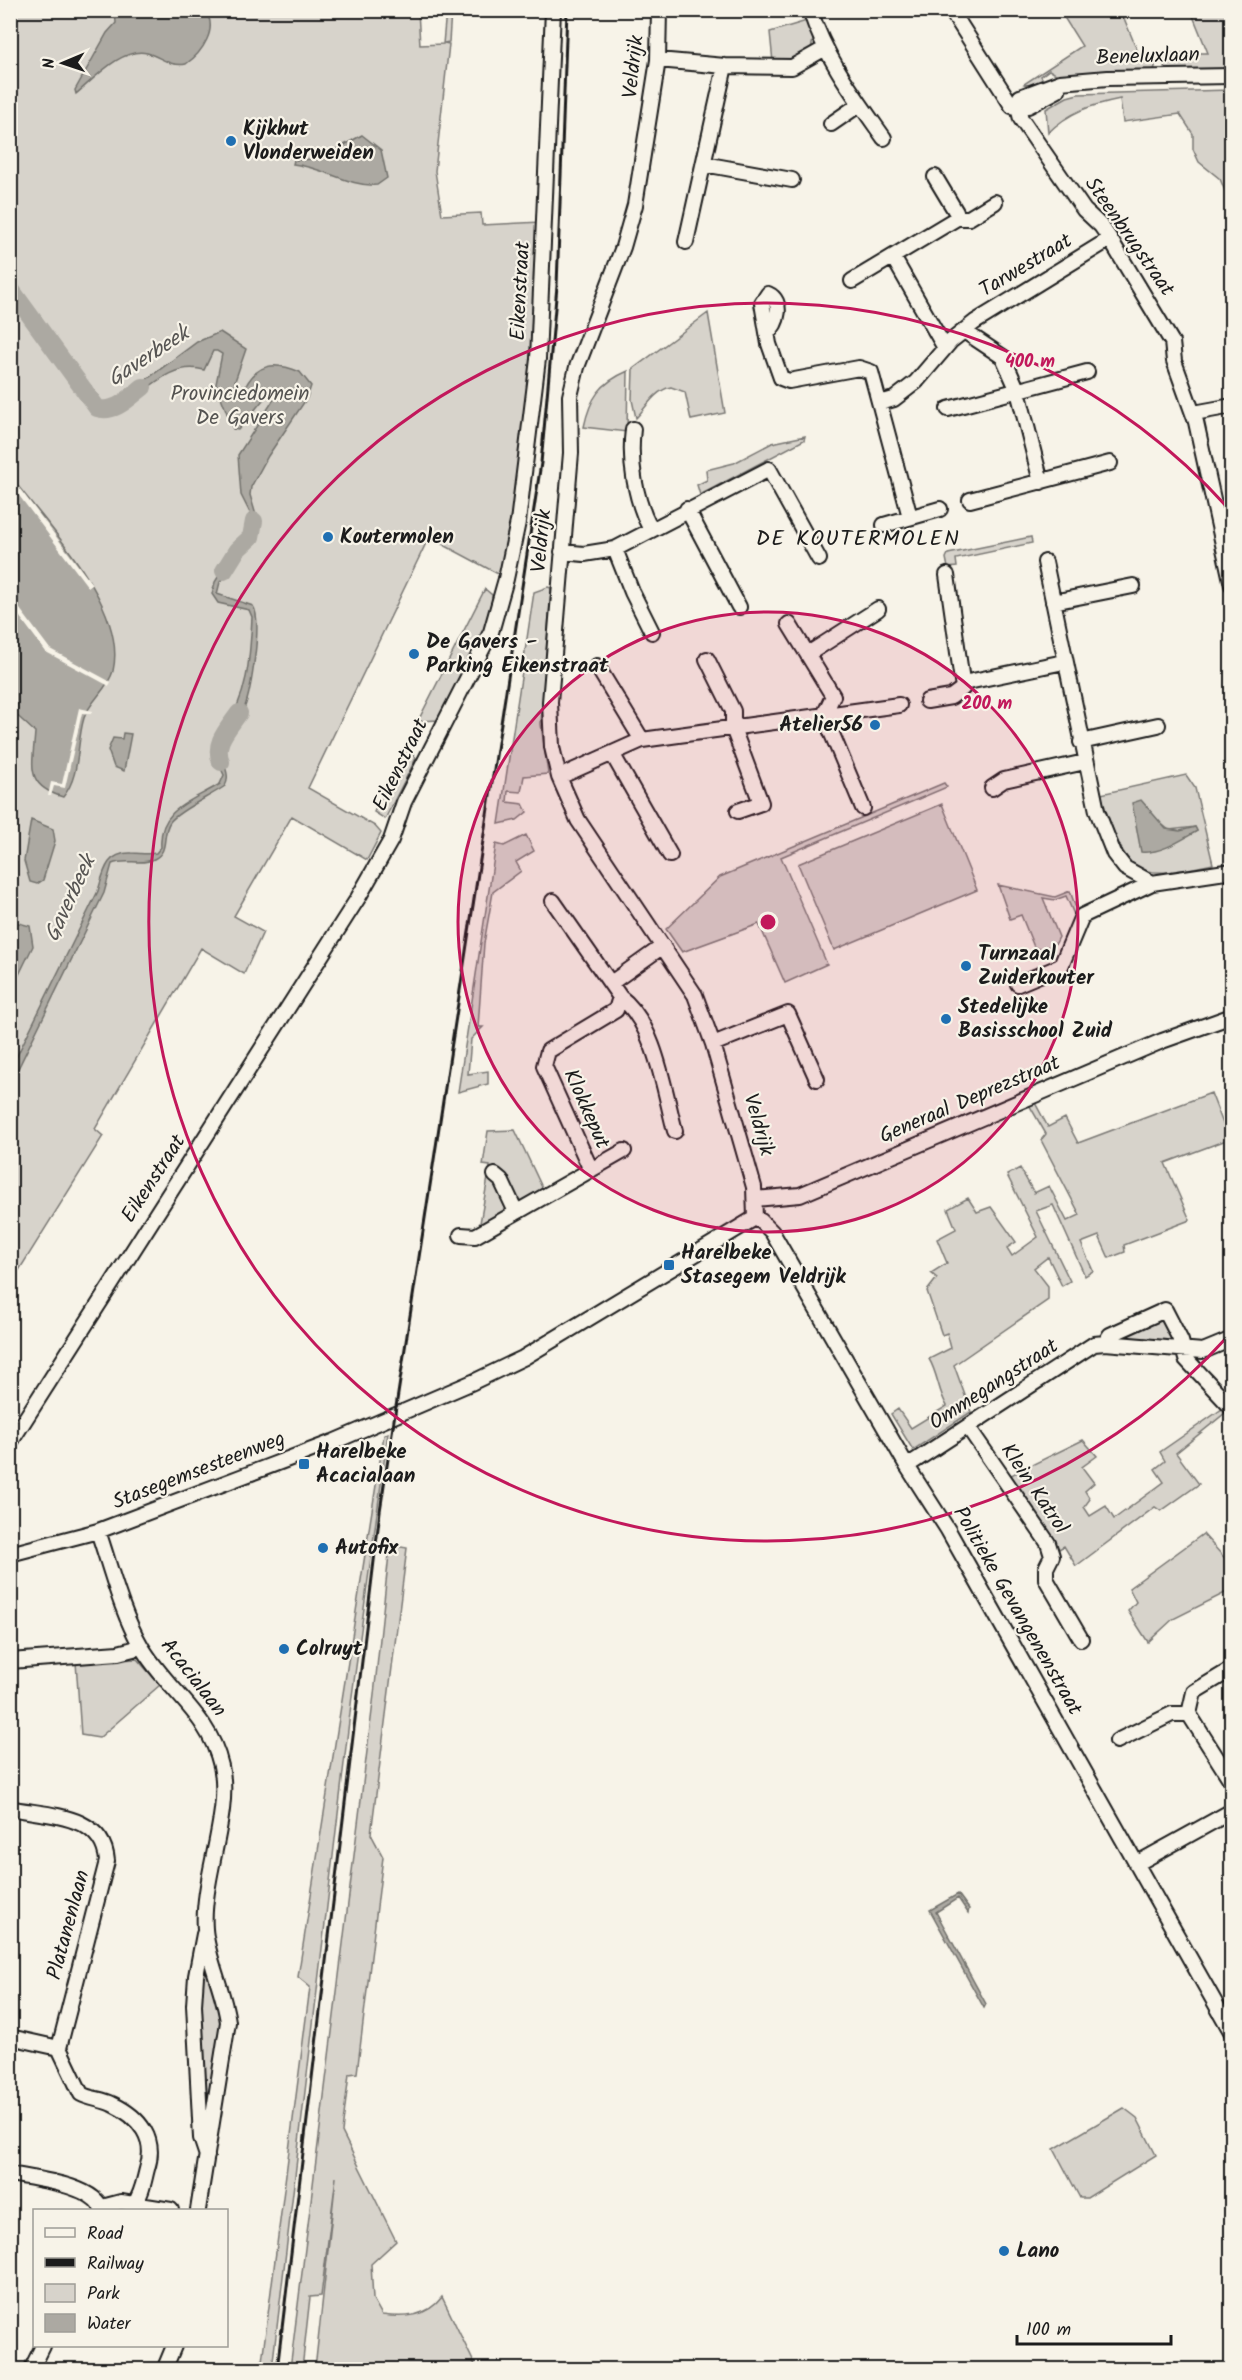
<svg xmlns="http://www.w3.org/2000/svg" width="1242" height="2380" viewBox="0 0 1242 2380" font-family="Kalam,sans-serif">
  <style>
    .green { fill: #d7d3cb; stroke: #7a7874; stroke-width: 1.5; fill-rule: evenodd }
    .water { fill: #aca9a2; stroke: #72716c; stroke-width: 1.5 }
    .pier { fill: #f7f3e8 }
    .lines { fill: none; stroke-linecap: round; stroke-linejoin: round }
    .river { stroke: #aca9a2; stroke-width: 18 }
    .minor-casing { stroke: #1c1c1c; stroke-width: 18 }
    .minor { stroke: #f7f3e8; stroke-width: 14 }
    .rail { stroke: #1c1c1c; stroke-width: 3 }
    .ring { fill: none; stroke: #c2185b; stroke-width: 3 }
    .poi-dot { fill: #1f6fb2; stroke: #f7f3e8; stroke-width: 2 }
    .labels { text-anchor: middle; dominant-baseline: central; stroke-width: 4.5; stroke-linejoin: round; paint-order: stroke }
    .street-label { font-size: 21px; fill: #1c1c1c; stroke: #f7f3e8 }
    .poi-label { font-size: 21px; font-weight: bold; fill: #1c1c1c; stroke: #f7f3e8; text-anchor: start }
    .park-label { font-size: 21px; fill: #545351; stroke: #f7f3e8 }
    .water-label { font-size: 22px; font-style: italic; fill: #565452; stroke: #f7f3e8 }
    .neighbourhood-label { font-size: 22px; letter-spacing: 1.5px; fill: #1c1c1c; stroke: #f7f3e8 }
    .centre { fill: #c2185b; stroke: #f7f3e8; stroke-width: 3 }
    .ring-label { font-size: 18px; text-anchor: middle; font-weight: bold; fill: #c2185b; stroke: #f7f3e8; stroke-width: 4.5; stroke-linejoin: round; paint-order: stroke }
  </style>
  <rect width="100%" height="100%" fill="#f7f3e8"/>
  <filter id="ink" filterUnits="userSpaceOnUse"><feTurbulence type="fractalNoise" baseFrequency=".0167" numOctaves="2"/><feDisplacementMap in="SourceGraphic" scale="12" xChannelSelector="R" yChannelSelector="G"/><feConvolveMatrix kernelMatrix="1 2 1 2 8 2 1 2 1" color-interpolation-filters="sRGB"/></filter>
  <g filter="url(#ink)">
    <path class="green" d="M11,11H418L420,45L443,44L446,11H451L449,42L444,43L449,44L435,171L442,215L481,213L482,225L541,222C535,341 527,460 502,576L429,537L308,788L375,826L381,833L367,860L292,816L234,916L263,932L244,974L201,948L95,1129L103,1136L11,1283Z
      M1060,11H1121L1140,57L1155,56L1157,60L1154,70L1059,76L1049,70L1041,76L1045,84L1033,87L1024,84L1082,46Z
      M1191,11H1231V70L1164,71L1165,53H1208Z
      M810,20L814,35L811,49L788,62H773L770,32Z
      M1231,90V205L1220,179L1199,162L1193,149V134L1180,114L1123,122L1120,99C1091,105 1069,112 1048,133L1046,109L1067,97L1078,94Z
      M708,313L725,413L691,420L685,392L671,387C655,390 645,409 636,418L632,400L633,369Z
      M628,371L627,432L584,427C590,398 600,383 628,371Z
      M805,436L804,440L700,495L697,485L707,480L706,470L734,463L772,443Z
      M1031,537L1032,543L956,559L957,567L948,568L946,558L948,554Z
      M548,587L551,588L541,724L548,774L524,776L521,792L508,791L507,802L523,804L527,812L517,820L499,824L534,592Z
      M485,589L492,595C496,624 454,691 439,720L418,721Z
      M406,745L416,758L385,819L374,812Z
      M1186,775L1195,788L1213,864C1193,868 1154,879 1135,866C1119,854 1106,813 1101,794ZM1159,822L1169,830L1195,827L1197,831L1150,852Z
      M944,783L947,787L781,857L827,964L785,983L759,924L682,952L666,929L720,877Z
      M942,804L977,890L834,950L798,864Z
      M526,835L534,851L516,862L521,871L493,892L484,943L478,1027H483L471,1039L468,1074L488,1071V1084L458,1092L496,844L504,846Z
      M998,885L1055,897L1070,891L1078,914L1076,919L1066,896L1055,900L1043,898L1059,937L1056,943L1041,950L1034,947L1021,915L1010,919Z
      M1211,1093L1229,1139L1165,1163L1190,1220L1124,1245L1125,1252L1109,1258L1099,1236L1081,1243L1093,1271L1085,1276L1053,1205L1036,1211L1070,1281L1062,1286L1048,1257L1034,1268L1048,1286V1300L954,1365L971,1412L913,1450L891,1414L898,1409L911,1428L947,1406C938,1391 938,1374 929,1359L951,1348L947,1333L942,1335L927,1291L937,1278L931,1273L947,1263L937,1239L956,1229L948,1209L968,1198L977,1212L991,1207L1016,1242L1007,1248L1012,1256L1038,1237L1007,1175L1020,1168L1034,1193L1049,1186L1067,1221L1080,1215L1041,1140L1046,1134L1028,1103L1034,1101L1048,1127L1065,1118L1078,1143Z
      M515,1130L547,1198L479,1229L490,1166L483,1165L488,1131Z
      M1161,1316L1174,1341L1117,1336Z
      M1222,1409L1225,1413L1176,1453L1199,1484L1161,1511L1155,1507L1076,1566L1064,1546L1059,1549L1007,1477L1083,1440L1097,1456L1082,1467L1094,1483L1085,1491L1090,1499L1084,1507L1090,1516L1106,1506L1114,1519L1164,1482L1155,1469L1165,1461L1160,1452Z
      M388,1433L352,1696L272,2369H261L310,1987L298,1977L384,1435Z
      M1203,1534L1231,1565V1590L1173,1619L1148,1642L1128,1611L1136,1602L1129,1588Z
      M390,1545L407,1548L371,1834L383,1857L357,2073L349,2074L342,2132L396,2241L371,2264L373,2299L382,2315C405,2318 427,2317 442,2297L477,2369H315L336,2177L321,2296L310,2297L302,2369H290L374,1695Z
      M137,1659L160,1685L99,1738L81,1735L76,1662Z
      M203,1959H209L223,2023L211,2115L204,2123L197,2004Z
      M1124,2108L1137,2118L1156,2155L1087,2198H1080L1054,2149Z"/>
    <path class="water" d="M115,11H205C219,28 202,53 186,64C170,67 161,57 147,53C122,47 94,79 76,94L75,90L107,33L116,23Z
      M362,135L381,150L387,178L377,185C349,187 323,167 293,164L294,160L313,159L330,153Z
      M220,332L246,349L235,381L236,389H244C257,363 274,361 300,372L311,386L307,398L268,456L251,487L250,495L258,522L249,548L243,541L250,513L241,495L238,455L276,396L277,388H273L238,430L233,429L216,384L222,354L217,351H213L204,370C174,361 150,387 128,403L123,397L197,342Z
      M11,477C47,525 128,607 113,671C108,689 90,701 84,718C76,744 81,775 63,797C24,785 33,766 35,732L11,710Z
      M236,548L239,552L220,582L217,594L253,606C263,620 251,692 244,709C240,718 233,726 228,734L223,731C248,697 250,658 252,617L249,610L218,603L212,594L215,582Z
      M123,733L131,734L124,771L114,767L108,750L113,738L122,739Z
      M216,739L223,743C217,759 233,772 225,786C211,796 179,810 170,822C161,835 170,851 154,859C141,866 126,858 112,864L104,893L11,1083V1068L98,891C104,870 107,852 132,853C140,853 147,855 156,853L161,847C158,809 192,801 220,784L224,775L215,756Z
      M1141,800L1166,829L1180,831L1195,827L1197,831C1181,840 1161,854 1141,852L1132,803Z
      M31,820L53,829L55,841L43,880L37,884L30,882L24,861Z
      M15,922L30,926L33,946L11,991V923Z
      M958,1894L969,1909L968,1913L958,1898L936,1912L986,2004L984,2008L930,1910Z"/>
    <path class="pier" d="M11,477L92,584L88,587L11,485Z
      M11,597L50,649L111,682L109,686L46,652L11,605Z
      M79,708L93,711L90,714L82,713L65,788L54,786L51,796H48L51,782L62,784Z"/>
    <g class="lines">
      <path class="river" d="M10,288L97,408C115,414 130,397 143,387
        M224,571L237,550L251,537L254,521
        M221,762C213,743 228,729 239,713"/>
      <g class="minor-casing">
        <path id="minor" d="M659,10L658,60L635,205L623,247L577,367L570,396L571,453L550,702L552,747L559,777L578,820L695,995L713,1044L754,1187L755,1218
          M810,10C826,59 855,97 884,138
          M951,10L1012,106H1028L1058,90
          M658,60L725,66L686,242
          M725,66L792,67L824,49
          M1020,97L1018,107L1021,119L1084,210L1101,226L1110,239L1172,342L1174,361L1196,422L1232,585
          M1020,97L1060,82L1108,78L1232,76
          M831,124L860,104
          M704,164L792,180
          M957,218H969L995,202
          M893,257L945,348
          M852,281L957,218L956,212L935,177
          M964,331L1003,357L1018,391L1041,482
          M767,333C778,324 784,301 768,294L762,303L769,344L781,378L789,381L859,368L871,372L910,517
          M880,403L894,399L916,382L951,341L975,322L1110,239
          M948,409L1087,372
          M1194,413L1232,406
          M633,429C629,461 635,499 650,528
          M970,500L1110,463
          M687,509L739,607
          M884,525L940,509
          M615,549L632,592L652,632
          M562,552L584,554L615,549L769,469L819,559
          M1045,562L1097,811L1114,854L1125,868L1152,883
          M1053,602L1133,586
          M789,624L833,696L824,715L863,808
          M808,654L878,609
          M707,659L733,711V728L761,803L738,811
          M597,666L642,740
          M963,683L1064,662
          M927,701L951,697L963,688L947,575
          M1081,742L1158,725
          M613,755L670,855
          M559,777L642,740L899,705
          M992,788L1004,780L1085,762
          M553,901L620,997C655,1023 664,1090 675,1131
          M611,983L663,946
          M1018,984L1061,966L1082,916L1152,883L1232,871
          M713,1044L788,1014L817,1079
          M591,1170L544,1066L548,1051L616,1010L620,997
          M495,1175L501,1180L516,1212
          M755,1199L800,1195L1162,1041L1232,1016
          M755,1218L761,1221L772,1232L907,1466L948,1530L1232,2033
          M461,1235L475,1236L624,1151
          M1105,1343L1110,1335L1165,1310L1181,1341L1186,1359L1232,1408
          M968,1427L1048,1543L1052,1556L1046,1568V1579L1081,1639
          M10,1443L358,898L391,840L404,802L491,632L506,579L518,522L538,359L553,10
          M907,1466L1094,1344L1105,1343L1203,1351L1232,1339
          M98,1531C111,1569 121,1612 141,1646C167,1691 209,1713 221,1766C232,1813 201,1880 205,1929C207,1958 224,1991 228,2022L198,2210
          M10,1554L98,1531L333,1442L473,1382L523,1358L755,1218
          M10,1661L118,1653L141,1647
          M1232,1669L1194,1692L1189,1714L1232,1782
          M1117,1741L1172,1714H1189
          M10,1808C47,1816 103,1813 107,1861L59,2048L10,2037
          M1136,1864L1232,1811
          M204,1934L196,1976L194,2005L201,2138L207,2156
          M59,2048L81,2094C90,2099 102,2099 112,2104C140,2117 157,2139 147,2169C144,2180 142,2195 134,2204
          M10,2174C35,2179 95,2185 102,2210
          M102,2207L121,2202L171,2210
          M31,2370L43,2346
          M164,2370L174,2346"/>
      </g>
      <use href="#minor" class="minor"/>
      <path class="rail" d="M277,2370L380,1511L541,463L557,286L567,10"/>
    </g>
  </g>
  <circle cx="768" cy="922" r="310" fill="#c2185b" fill-opacity=".12"/>
  <g class="ring">
    <circle cx="768" cy="922" r="310"/>
    <path d="M1228 1336A619 619 0 1 1 1228 508"/>
  </g>
  <g class="poi-dot">
    <circle cx="231" cy="141" r="6"/>
    <circle cx="328" cy="537" r="6"/>
    <circle cx="414" cy="654" r="6"/>
    <circle cx="875" cy="725" r="6"/>
    <circle cx="966" cy="966" r="6"/>
    <circle cx="946" cy="1019" r="6"/>
    <rect x="663" y="1259" width="12" height="12" rx="3"/>
    <rect x="298" y="1458" width="12" height="12" rx="3"/>
    <circle cx="323" cy="1548" r="6"/>
    <circle cx="284" cy="1649" r="6"/>
    <circle cx="1004" cy="2251" r="6"/>
  </g>
  <g class="labels">
    <g class="street-label">
      <text transform="translate(1148 57) rotate(-2)">Beneluxlaan</text>
      <text transform="translate(634 67) rotate(-84)">Veldrijk</text>
      <text transform="translate(1129 237) rotate(55)">Steenbrugstraat</text>
      <text transform="translate(1026 266) rotate(-31)">Tarwestraat</text>
      <text transform="translate(521 291) rotate(-87)">Eikenstraat</text>
      <text transform="translate(542 541) rotate(-85)">Veldrijk</text>
      <text transform="translate(401 765) rotate(-64)">Eikenstraat</text>
      <text transform="translate(970 1100) rotate(-23)">Generaal Deprezstraat</text>
      <text transform="translate(586 1109) rotate(66)">Klokkeput</text>
      <text transform="translate(758 1125) rotate(74)">Veldrijk</text>
      <text transform="translate(154 1179) rotate(-57)">Eikenstraat</text>
      <text transform="translate(994 1385) rotate(-33)">Ommegangstraat</text>
      <text transform="translate(199 1471) rotate(-21)">Stasegemsesteenweg</text>
      <text transform="translate(1034 1489) rotate(56)">Klein Katrol</text>
      <text transform="translate(1017 1611) rotate(60)">Politieke Gevangenenstraat</text>
      <text transform="translate(193 1678) rotate(52)">Acacialaan</text>
      <text transform="translate(69 1925) rotate(-75)">Platanenlaan</text>
    </g>
    <g class="poi-label">
      <text x="243" y="129">Kijkhut<tspan x="243" dy="24">Vlonderweiden</tspan></text>
      <text x="340" y="537">Koutermolen</text>
      <text x="426" y="642">De Gavers -<tspan x="426" dy="24">Parking Eikenstraat</tspan></text>
      <text x="863" y="725" text-anchor="end">Atelier56</text>
      <text x="978" y="954">Turnzaal<tspan x="978" dy="24">Zuiderkouter</tspan></text>
      <text x="958" y="1007">Stedelijke<tspan x="958" dy="24">Basisschool Zuid</tspan></text>
      <text x="681" y="1253">Harelbeke<tspan x="681" dy="24">Stasegem Veldrijk</tspan></text>
      <text x="316" y="1452">Harelbeke<tspan x="316" dy="24">Acacialaan</tspan></text>
      <text x="335" y="1548">Autofix</text>
      <text x="296" y="1649">Colruyt</text>
      <text x="1016" y="2251">Lano</text>
    </g>
    <g class="park-label">
      <text x="240" y="394">Provinciedomein<tspan x="240" dy="24">De Gavers</tspan></text>
    </g>
    <g class="water-label">
      <text transform="translate(149 357) rotate(-33)">Gaverbeek</text>
      <text transform="translate(71 899) rotate(-65)">Gaverbeek</text>
    </g>
    <g class="neighbourhood-label">
      <text x="858" y="539">DE KOUTERMOLEN</text>
    </g>
  </g>
  <circle cx="768" cy="922" r="9" class="centre"/>
  <g class="ring-label">
    <text x="1030" y="367">400 m</text>
    <text x="987" y="709">200 m</text>
  </g>
  <rect width="1242" height="2380" fill="none" stroke="#f7f3e8" stroke-width="36"/>
  <rect x="18" y="18" width="1206" height="2344" fill="none" stroke="#1c1c1c" stroke-width="2" filter="url(#ink)"/>
  <rect x="33" y="2209" width="195" height="138" fill="#f7f3e8" stroke="#9f9d96" stroke-width="1.5"/>
  <rect x="45" y="2228" width="30" height="9" fill="#f7f3e8" stroke="#9f9d96" stroke-width="1.5"/>
  <text x="87" y="2239" font-size="18" fill="#1c1c1c">Road</text>
  <rect x="45" y="2258" width="30" height="9" fill="#1c1c1c" stroke="#9f9d96" stroke-width="1.5"/>
  <text x="87" y="2269" font-size="18" fill="#1c1c1c">Railway</text>
  <rect x="45" y="2284" width="30" height="18" fill="#d7d3cb" stroke="#9f9d96" stroke-width="1.5"/>
  <text x="87" y="2299" font-size="18" fill="#1c1c1c">Park</text>
  <rect x="45" y="2314" width="30" height="18" fill="#aca9a2" stroke="#9f9d96" stroke-width="1.5"/>
  <text x="87" y="2329" font-size="18" fill="#1c1c1c">Water</text>
  <g transform="translate(63 63) rotate(268)" stroke="#f7f3e8" stroke-width="4.5" paint-order="stroke">
  <path d="M0-4.5L10 22L0 15L-10 22Z" fill="#1c1c1c"/>
  <text y="-9" font-size="16" font-weight="bold" text-anchor="middle" fill="#1c1c1c">N</text>
  </g>
  <path d="M1017 2335v9h154v-9" fill="none" stroke="#1c1c1c" stroke-width="3"/>
  <text x="1026" y="2335" font-size="18" fill="#1c1c1c" stroke="#f7f3e8" stroke-width="4.5" paint-order="stroke">100 m</text>
</svg>
